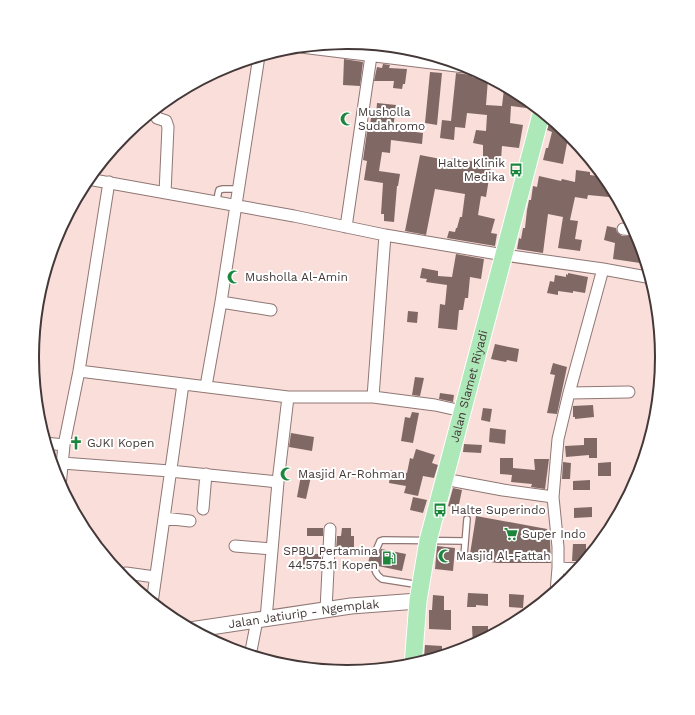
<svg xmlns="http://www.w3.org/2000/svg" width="695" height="715" viewBox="0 0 695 715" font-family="'Work Sans',sans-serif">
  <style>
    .building { fill: #806965 }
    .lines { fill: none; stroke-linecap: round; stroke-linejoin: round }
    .lane-casing { stroke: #8f7774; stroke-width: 8 }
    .street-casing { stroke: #8f7774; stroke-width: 13 }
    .secondary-casing { stroke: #8f7774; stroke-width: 17 }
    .primary-casing { stroke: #fff; stroke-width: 19 }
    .lane { stroke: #fff; stroke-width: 5.5 }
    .street { stroke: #fff; stroke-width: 11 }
    .secondary { stroke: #fff; stroke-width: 15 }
    .primary { stroke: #ade8b8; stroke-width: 17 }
    .labels { text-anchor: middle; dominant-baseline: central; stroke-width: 4; stroke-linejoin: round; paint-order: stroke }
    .poi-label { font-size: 12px; fill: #443938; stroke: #fff; text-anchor: start }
    .street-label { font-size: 12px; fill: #443938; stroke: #fff }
    .rim { fill: none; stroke: #443938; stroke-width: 2 }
  </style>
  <rect width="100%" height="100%" fill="#f9deda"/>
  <path class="building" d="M344,59L363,62L360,86L343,85Z
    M383,64L390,65L389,68L407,69L405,84H403L402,89L393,88L394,81H374L377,67L382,68Z
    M430,72L442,73L437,125L425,123Z
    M456,73L472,75V77L488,79L486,105L502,106L504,89L512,90L527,99L526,108L511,106L510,123L523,125L519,148L502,146L501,160H492L486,197L481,196L478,215L495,219L491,233L497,234L495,246L447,238L449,231L455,232L456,228H457L460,217H462L465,194L435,189L426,235L405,231L420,155L451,161L452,158L483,163V145L473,143L476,130L486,131L487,115L467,113L465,128L455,127L454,140L440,138L442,120L451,121Z
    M377,103L396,105L393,129L423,133L422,144L391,140L390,153L382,152L379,171L400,174L398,186H397L394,222L384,221V214H381L383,183L364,180L367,161L363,160L368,125L370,126L371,117H376Z
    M551,118L569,133L563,164L543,160L546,148H548L552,132L547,130Z
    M576,170L590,172V175L605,177L616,194L610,193L609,197L588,195L587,199L575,197L570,220L578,221L575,239L582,240L580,251L558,248L563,217L548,214L543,253L517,249L519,238L521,239L523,228H525L527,210L529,200H531L533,186L537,187L539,176L561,181L562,179L575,182Z
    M607,226L616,228L617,232L622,236H639L647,264L613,259L615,243L604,240Z
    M456,254L484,259L481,279L470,277L468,298H465L463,310H459L457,330L438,328L440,304L445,305L447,285L426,282L427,279L420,278L422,268L438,271V276L452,277Z
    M568,273L588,277L585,293L573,291V293L558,291V295L547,293L550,281L554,282L555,275L566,277V274L568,275Z
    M408,311L418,312L417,323L407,322Z
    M495,344L519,349L517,362L507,360L506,362L491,359Z
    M553,363L567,367L557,414L547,413L555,375L550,374Z
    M415,377L424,378L420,396L412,395Z
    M440,393L454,395L453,402L439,399Z
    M593,405L594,417L575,419V417H573V406Z
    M483,408L492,409L490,422L481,420Z
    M412,412L419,413L413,443L401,441L405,417L410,418Z
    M490,428L506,430L505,444L489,442Z
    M291,433L314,437L312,451L289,447Z
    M584,438H597V458H589V455L566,457L565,446L584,445Z
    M464,444L482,445L481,453L463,452Z
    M416,449L435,455L432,463L438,465L434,478L423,476L418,496L404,493L406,486L389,483L391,470L407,473L410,458L413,459Z
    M500,458H513V468L535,470L534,459H549L545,489L531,487L532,484L511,482L512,475L500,474Z
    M563,462L571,463L570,479H562Z
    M611,462V476H598V463Z
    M302,470L312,472L306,499L297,497Z
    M590,480V490H573V481Z
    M453,488L462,490L458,509L448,506Z
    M413,497L427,500L423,513L410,510Z
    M592,507V517L574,518V508Z
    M476,516L547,529L550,541L551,563H497L473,559L474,554H470Z
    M307,528H323V536H307Z
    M342,528H351V536H354V553L336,552L337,536H341Z
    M573,544H586V561H572Z
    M437,546L455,548L453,571L435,569Z
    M372,547L376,552H379L381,549L406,554L402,571L378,566L377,563L375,561L372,562L370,564L368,563Z
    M303,554H321V565H303Z
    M468,593L488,594V606L476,605V607H467Z
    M509,594L524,595L523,608L509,607Z
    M433,595L444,596V610H451V630L429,629V610H432Z
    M472,626H488V630H504L473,647Z
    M425,645L442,646V657L424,658Z"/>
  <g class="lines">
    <g class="lane-casing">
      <path id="lane" d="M217,203L218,194L219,190L223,189H238
        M377,548L380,541L383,540L464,541
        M464,556L467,519
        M374,565C375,571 376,575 382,579L420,585"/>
    </g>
    <g class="street-casing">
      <path id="street" d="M301,47L473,68
        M155,109V113L157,118L166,121L168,127L165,193
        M88,179L294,216L385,235L504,255L603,269L652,278
        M346,227L371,56
        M623,229L636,230
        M221,302L271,310
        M79,371L288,397H373L435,405L462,411
        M206,386L221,302L259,56
        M569,393L629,392
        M373,397L385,235
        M45,443L64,445
        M62,463L170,471L278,482
        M444,479L503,490L553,497
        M60,486L64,445L79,371L109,182
        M203,509L206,474
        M164,518L190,521
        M235,546L272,549
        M558,568L580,569
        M126,573L155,577
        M556,592L558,568V547L553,497L558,439L569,393L603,269
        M152,603L183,384
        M326,610L330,529
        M266,619L278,482L288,397
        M250,656L257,620"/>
    </g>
    <g class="secondary-casing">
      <g id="secondary">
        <path id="s1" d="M190,630L351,606L418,601"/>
      </g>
    </g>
    <g class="primary-casing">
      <g id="primary">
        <path id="s2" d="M413,666L418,601L428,541L542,111"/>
      </g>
    </g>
    <use href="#lane" class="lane"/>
    <use href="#street" class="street"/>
    <use href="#secondary" class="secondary"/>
    <use href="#primary" class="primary"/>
  </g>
  <defs>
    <g id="mosque-bare" transform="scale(1.08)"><path d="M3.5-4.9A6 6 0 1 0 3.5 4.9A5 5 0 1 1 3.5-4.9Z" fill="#1c863c" stroke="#fff" stroke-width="2.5" paint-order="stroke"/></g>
    <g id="bus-bare" transform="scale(1.08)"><path d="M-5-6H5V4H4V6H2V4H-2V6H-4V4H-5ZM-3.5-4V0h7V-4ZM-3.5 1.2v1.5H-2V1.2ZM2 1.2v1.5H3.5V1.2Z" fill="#1c863c" stroke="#fff" stroke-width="2.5" paint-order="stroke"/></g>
    <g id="church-bare" transform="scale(1.08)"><path d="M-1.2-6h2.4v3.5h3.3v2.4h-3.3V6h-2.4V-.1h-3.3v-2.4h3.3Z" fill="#1c863c" stroke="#fff" stroke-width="2.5" paint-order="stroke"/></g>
    <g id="supermarket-bare" transform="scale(1.08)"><path d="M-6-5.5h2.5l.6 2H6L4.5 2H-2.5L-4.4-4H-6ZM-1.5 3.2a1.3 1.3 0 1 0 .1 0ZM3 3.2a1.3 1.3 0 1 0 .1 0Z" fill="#1c863c" stroke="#fff" stroke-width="2.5" paint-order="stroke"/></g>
    <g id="fuel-bare" transform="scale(1.08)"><path d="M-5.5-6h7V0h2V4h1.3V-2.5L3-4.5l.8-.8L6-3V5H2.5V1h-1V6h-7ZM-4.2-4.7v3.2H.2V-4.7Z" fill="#1c863c" stroke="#fff" stroke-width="2.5" paint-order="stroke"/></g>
  </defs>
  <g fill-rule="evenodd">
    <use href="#mosque-bare" x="347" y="119"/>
    <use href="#bus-bare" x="516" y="170"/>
    <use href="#mosque-bare" x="234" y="277"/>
    <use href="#church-bare" x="76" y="443"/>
    <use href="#mosque-bare" x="287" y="474"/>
    <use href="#bus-bare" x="440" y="510"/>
    <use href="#supermarket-bare" x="511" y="534"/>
    <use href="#mosque-bare" x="445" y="556"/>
    <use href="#fuel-bare" x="389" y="558"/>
  </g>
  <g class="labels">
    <g class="poi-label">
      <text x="358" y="112">Musholla<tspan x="358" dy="14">Sudahromo</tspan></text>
      <text x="505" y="163" text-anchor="end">Halte Klinik<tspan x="505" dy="14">Medika</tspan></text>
      <text x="245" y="277">Musholla Al-Amin</text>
      <text x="87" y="443">GJKI Kopen</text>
      <text x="298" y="474">Masjid Ar-Rohman</text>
      <text x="451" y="510">Halte Superindo</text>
      <text x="522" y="534">Super Indo</text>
      <text x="378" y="551" text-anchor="end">SPBU Pertamina<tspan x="378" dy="14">44.575.11 Kopen</tspan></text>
      <text x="456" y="556">Masjid Al-Fattah</text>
    </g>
    <g class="street-label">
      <text stroke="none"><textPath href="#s2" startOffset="286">Jalan Slamet Riyadi</textPath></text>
      <text stroke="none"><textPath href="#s1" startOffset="115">Jalan Jatiurip - Ngemplak</textPath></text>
    </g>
  </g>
  <path d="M0 0H695V715H0ZM39 357a308 308 0 1 1 616 0a308 308 0 1 1-616 0Z" fill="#fff" fill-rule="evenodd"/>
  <path class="rim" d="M39 357a308 308 0 1 1 616 0a308 308 0 1 1-616 0Z"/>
</svg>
